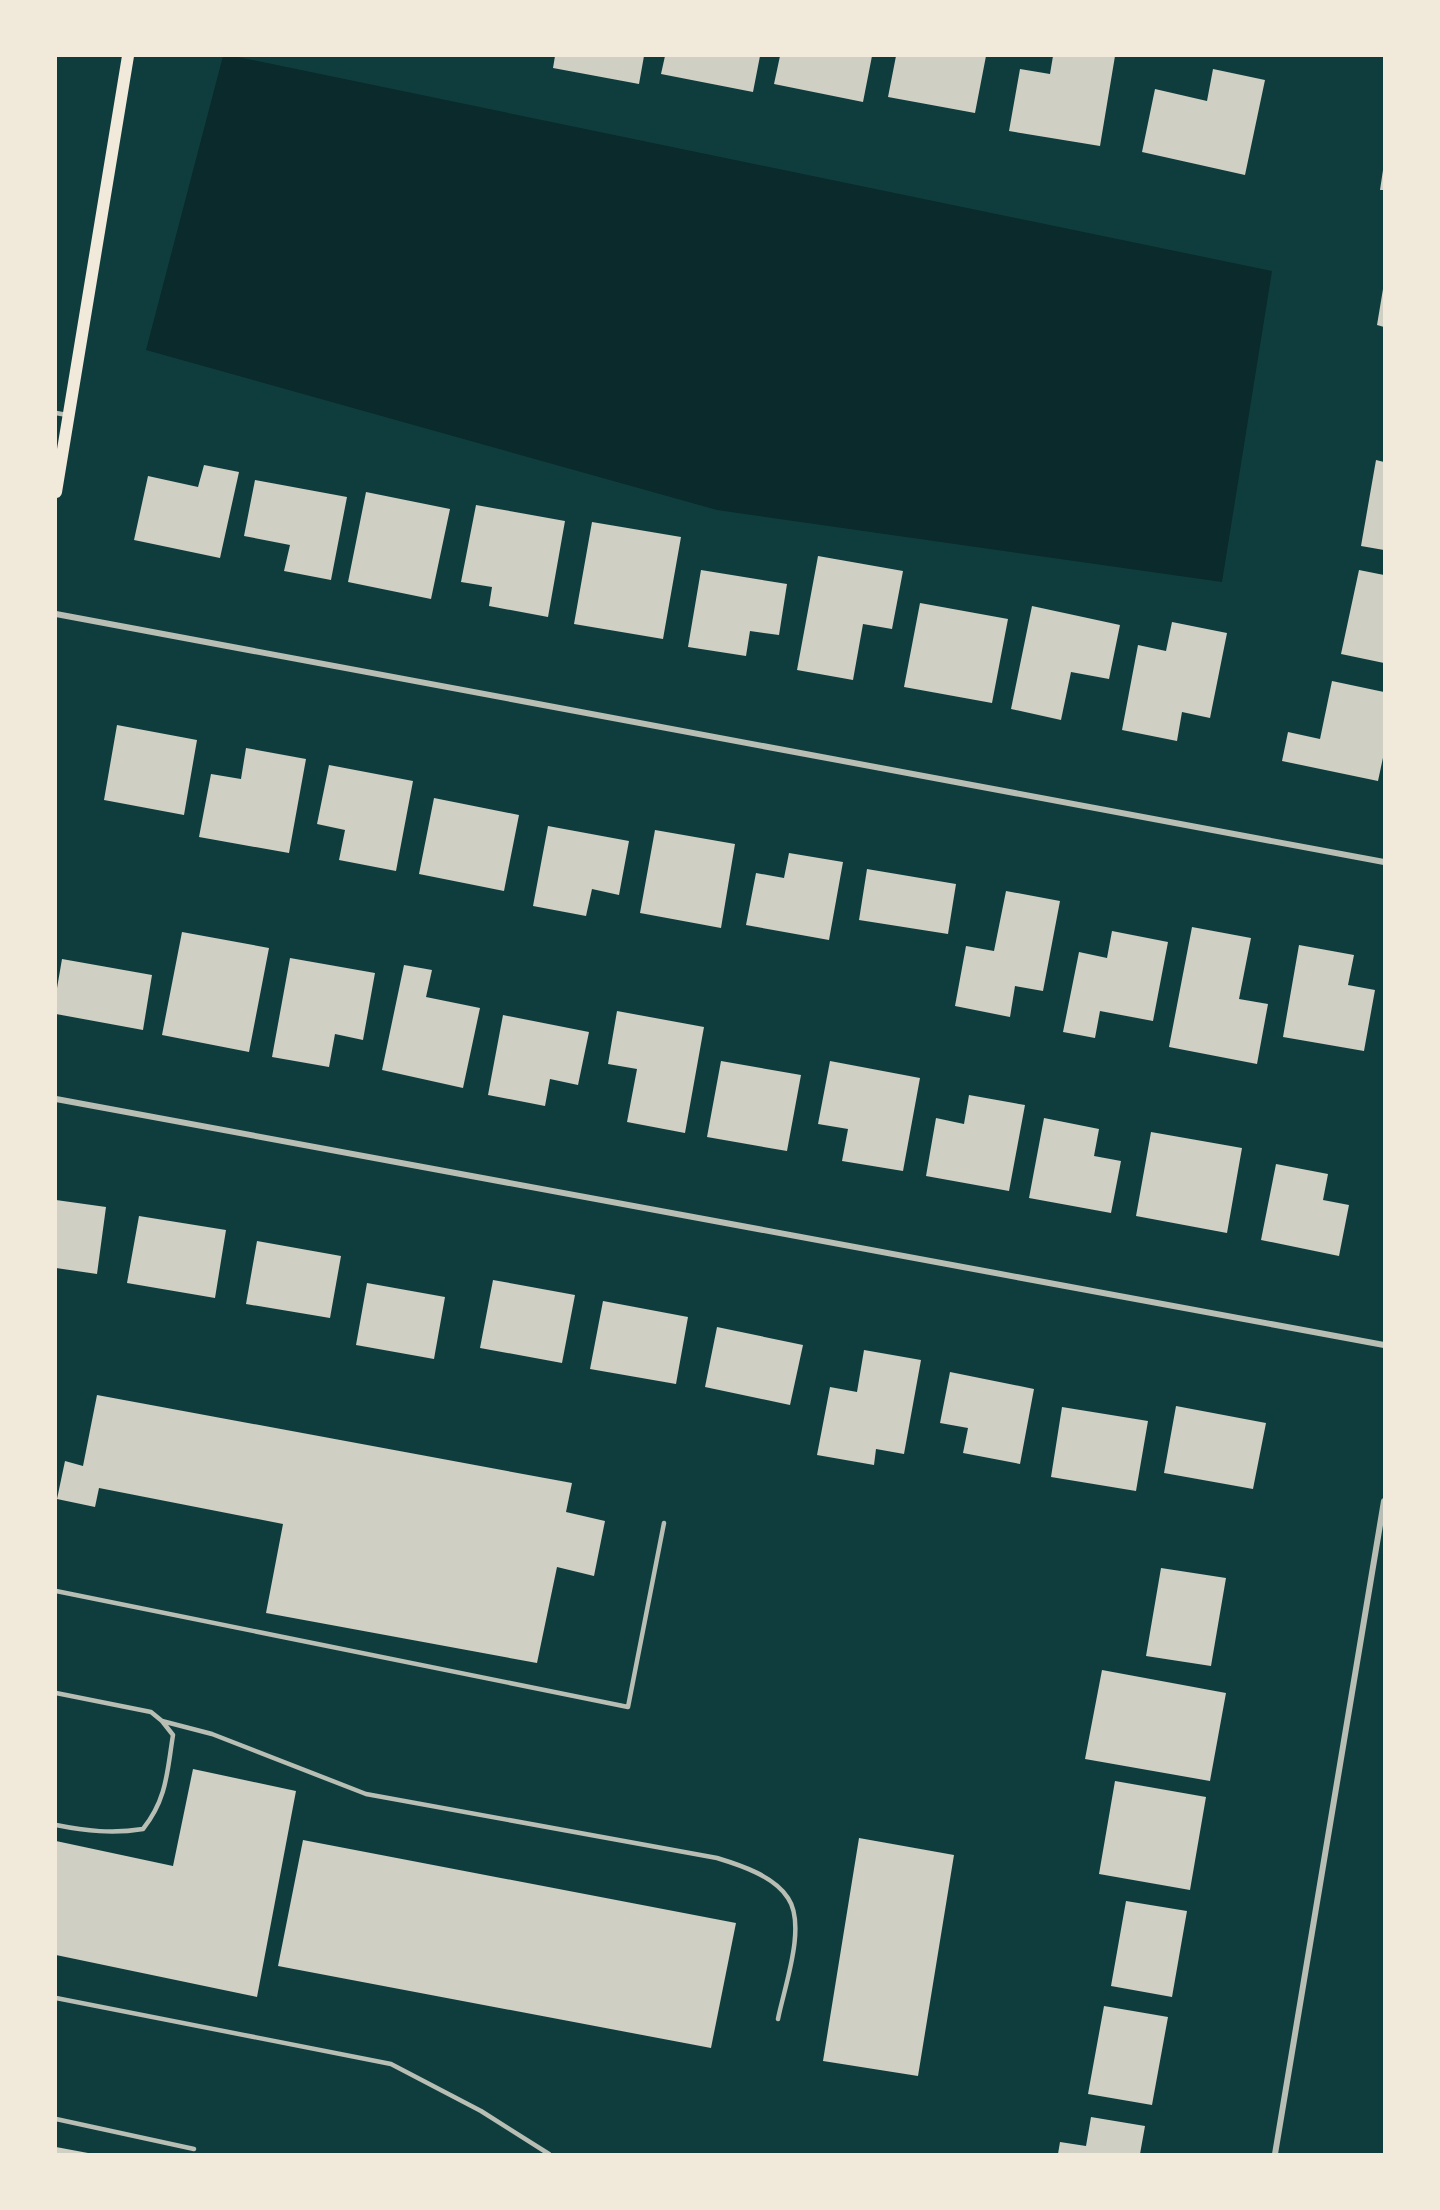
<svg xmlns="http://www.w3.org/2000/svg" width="1440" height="2210" viewBox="0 0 1440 2210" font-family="Cabin,sans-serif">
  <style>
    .water { fill: #0a2a2b }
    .building { fill: #cfcfc3 }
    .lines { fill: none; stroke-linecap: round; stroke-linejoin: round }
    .service { stroke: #b8beb3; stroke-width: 4.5 }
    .minor { stroke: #b8beb3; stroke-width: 6 }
    .secondary { stroke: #f1e9da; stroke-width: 12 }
  </style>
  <rect width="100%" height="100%" fill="#0f3d3e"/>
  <path class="water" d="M223,56H233L1272,271L1222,582L717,510L146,350Z"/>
  <path class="building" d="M555,56H644L639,84L553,68Z
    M665,56H760L753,92L661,74Z
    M780,56H872L863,102L774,84Z
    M896,56H986L975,113L888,97Z
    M1053,56H1115L1100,146L1009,131L1020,69L1050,74Z
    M1213,69L1265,80L1245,175L1142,152L1155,89L1207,101Z
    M1383,170H1384V190H1380Z
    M1383,289H1384V327L1377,325Z
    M1376,460L1384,462V550L1361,546Z
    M204,465L239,472L220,558L134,540L148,476L198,487Z
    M255,480L347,497L331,580L284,571L290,545L244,536Z
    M366,492L450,509L431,599L348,582Z
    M476,505L565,521L548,617L489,606L492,587L461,582Z
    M592,522L681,537L663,639L574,624Z
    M818,556L903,571L892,629L863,624L853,680L797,670Z
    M701,570L787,584L779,635L750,631L746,656L688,647Z
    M1359,570L1384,575V663L1341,654Z
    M920,603L1008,619L992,703L904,687Z
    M1032,606L1120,625L1109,679L1071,672L1061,720L1011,709Z
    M1172,622L1227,633L1210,718L1182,712L1177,741L1122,730L1138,645L1166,651Z
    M1332,681L1384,692V753L1378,781L1282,761L1288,732L1320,739Z
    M117,725L197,740L184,815L104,800Z
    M246,748L306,759L289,853L199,837L211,774L241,779Z
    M329,765L413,781L396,871L339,860L345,830L317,824Z
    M434,798L519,815L504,891L419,874Z
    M548,826L629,841L619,895L592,889L586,916L533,906Z
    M655,830L735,844L721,928L640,913Z
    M789,853L843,862L829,940L746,925L756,873L784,878Z
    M867,869L956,884L948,934L859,920Z
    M1006,891L1060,901L1043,991L1015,986L1010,1017L955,1006L966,946L994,951Z
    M1192,927L1251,938L1239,999L1268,1004L1257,1064L1169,1047Z
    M1112,931L1168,942L1153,1021L1100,1011L1095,1038L1063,1032L1079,952L1107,958Z
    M182,932L269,948L249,1052L162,1035Z
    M1299,945L1354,955L1348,985L1375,990L1364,1051L1283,1037Z
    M290,958L375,973L363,1040L335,1034L329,1067L272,1057Z
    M62,959L152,975L143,1030L56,1014V994Z
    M404,965L432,970L426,997L480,1008L463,1088L382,1070Z
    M617,1011L704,1027L685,1133L627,1122L637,1069L608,1064Z
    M503,1015L589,1032L578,1085L550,1079L545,1106L488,1095Z
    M721,1061L801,1075L787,1151L707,1137Z
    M830,1061L920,1078L903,1171L842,1161L848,1129L818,1124Z
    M969,1095L1025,1105L1009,1191L926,1176L936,1118L964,1124Z
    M1044,1118L1099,1129L1094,1156L1121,1161L1111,1213L1029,1198Z
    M1151,1132L1242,1148L1227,1233L1136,1216Z
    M1276,1164L1328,1174L1323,1200L1349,1205L1339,1256L1261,1240Z
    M56,1200L106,1207L97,1274L56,1268Z
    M139,1216L226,1230L215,1298L127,1283Z
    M257,1241L341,1256L330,1318L246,1304Z
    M493,1280L575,1295L562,1363L480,1348Z
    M367,1283L445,1297L434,1359L356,1345Z
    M603,1301L688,1317L676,1384L590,1369Z
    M717,1327L803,1345L790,1405L705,1387Z
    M864,1350L921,1360L904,1454L876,1449L874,1465L817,1455L830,1387L857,1392Z
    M950,1372L1034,1389L1020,1464L963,1453L968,1428L940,1423Z
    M97,1395L572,1483L566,1512L605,1521L594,1576L557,1567L537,1663L266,1613L283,1524L99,1488L95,1507L57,1499L65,1461L83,1466Z
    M1176,1406L1266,1423L1253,1489L1164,1473Z
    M1062,1407L1148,1421L1136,1491L1051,1477Z
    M1161,1568L1226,1578L1211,1666L1146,1656Z
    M1102,1670L1226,1693L1210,1781L1085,1759Z
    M193,1769L296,1791L257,1997L56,1955V1841L173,1866Z
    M1115,1781L1206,1797L1190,1890L1099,1874Z
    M859,1838L954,1855L918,2076L823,2061Z
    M303,1840L736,1923L711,2048L278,1966Z
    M1126,1901L1187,1911L1172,1997L1111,1986Z
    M1104,2006L1168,2017L1152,2105L1088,2094Z
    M1091,2117L1145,2126L1140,2154H1058L1060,2142L1086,2146Z
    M56,2147L88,2153V2154H56Z"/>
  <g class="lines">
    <path class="service" d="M56,413L67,415
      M56,1591L628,1707L664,1523
      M56,1693L151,1712L162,1721L173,1735C167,1772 167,1799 143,1829C113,1834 86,1831 56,1825
      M162,1721L212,1734L366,1794L717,1858C740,1865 774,1876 788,1898C807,1926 784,1988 778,2019
      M56,1998L391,2064L481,2111L549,2154
      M56,2119L194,2149"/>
    <path class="minor" d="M56,614L1384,862
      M56,1099L1384,1345
      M1275,2154L1384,1501"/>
    <path class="secondary" d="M56,492L128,56"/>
  </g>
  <rect width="1440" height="2210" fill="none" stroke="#f1e9da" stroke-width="114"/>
</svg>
